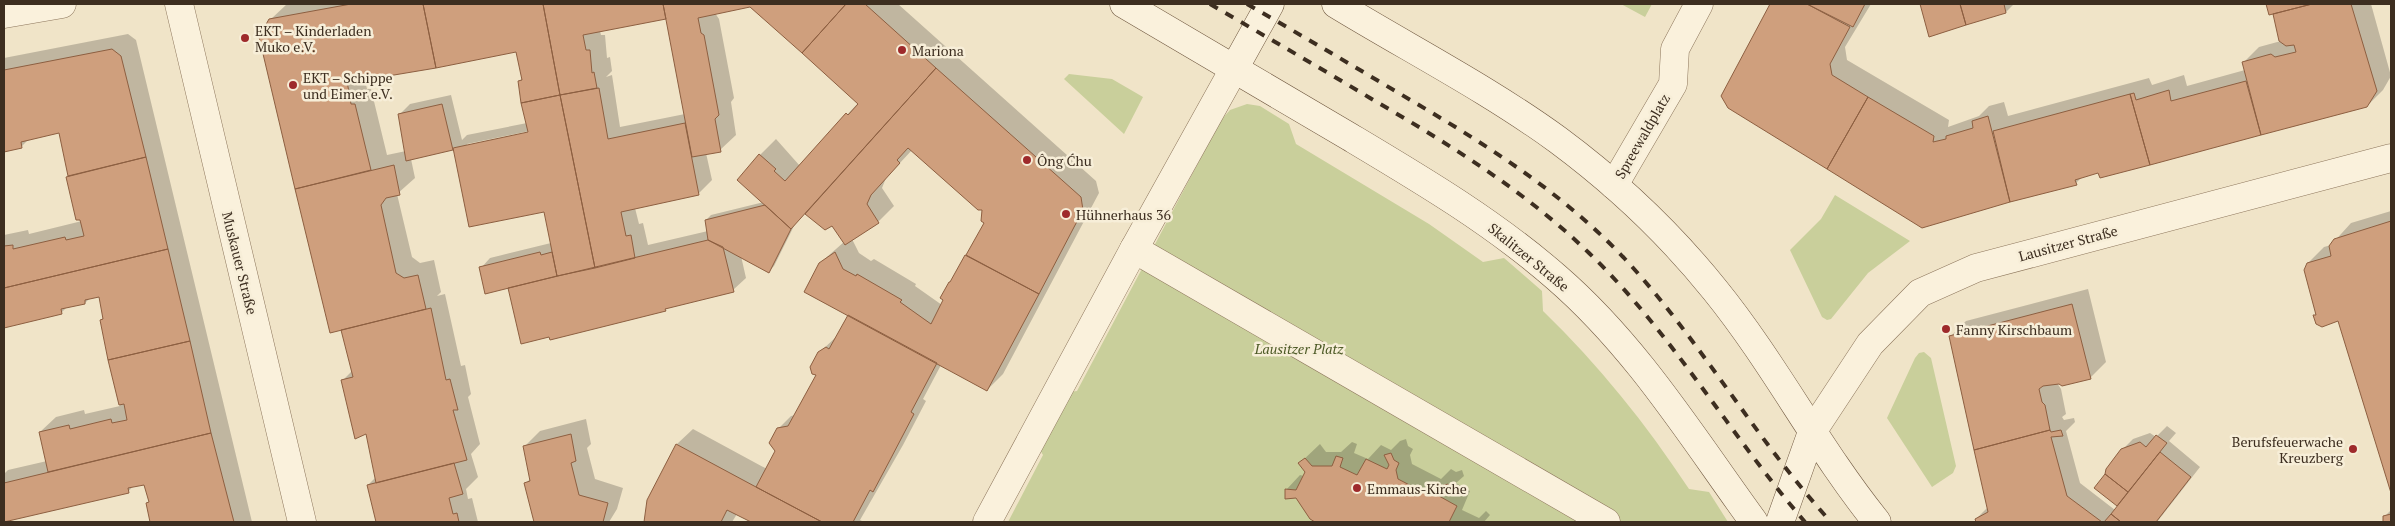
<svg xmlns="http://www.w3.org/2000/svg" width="2395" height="526" viewBox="0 0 2395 526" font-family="'PT Serif',serif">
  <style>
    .green { fill: #c9cf9b }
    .shadow { fill: #0003; fill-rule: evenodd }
    .building { fill: #cf9f7d; stroke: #8d5f41 }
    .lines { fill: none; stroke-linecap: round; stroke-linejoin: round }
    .pedestrian-casing { stroke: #8d765c; stroke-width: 29 }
    .minor-casing { stroke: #8d765c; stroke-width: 29 }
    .secondary-casing { stroke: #6f573f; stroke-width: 29 }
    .pedestrian { stroke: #faf1dc; stroke-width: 28 }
    .minor { stroke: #faf1dc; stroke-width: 28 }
    .secondary { stroke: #faf1dc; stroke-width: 28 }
    .rail { stroke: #3d2e20; stroke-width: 4; stroke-dasharray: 9 9; stroke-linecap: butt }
    .poi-dot { fill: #9e2a2b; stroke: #f7eed8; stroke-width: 2 }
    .labels { text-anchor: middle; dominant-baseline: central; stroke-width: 5; stroke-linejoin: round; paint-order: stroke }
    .poi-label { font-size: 14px; fill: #3d2e20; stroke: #f7eed8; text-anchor: start }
    .street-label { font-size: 14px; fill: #3d2e20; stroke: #f7eed8 }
    .park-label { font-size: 14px; font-style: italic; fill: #4d5a26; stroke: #f7eed8 }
  </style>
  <rect width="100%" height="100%" fill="#f0e4c8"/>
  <path class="green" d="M1621,4H1652L1645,17Z
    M1069,74L1112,79L1143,97L1124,134L1064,79Z
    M1247,104L1260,106L1289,124L1296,144L1429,224L1483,262L1504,258L1542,291L1543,311C1599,365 1646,424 1689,489L1709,492L1728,522H1008L1043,455L1040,450L1070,392L1077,391L1221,120L1230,110Z
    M1835,195L1910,241L1868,273L1831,319L1827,320L1822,317L1790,250L1821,219Z
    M1924,352L1931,358L1956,466L1953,473L1932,487L1887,418L1915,358L1919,353Z"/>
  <path class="shadow" d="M287,4H898L1096,181L1099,193L1003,374L987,390L941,365L923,399L926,401L903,445L860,520L864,522H753L737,514L732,522H647L645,521L649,500L677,444L693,429L767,469L776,451L778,429L791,416L796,415L818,375L819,353L837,336L849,315L820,263L844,242L832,224L825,229L806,212L795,224L774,266L769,271L741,256L746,278L733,290L669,307L665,310L509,289L481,268L490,258L551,243L545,211L470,226L454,147L411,159L415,178L397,194L412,257L420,263L434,260L441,292L437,296L445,294L461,366L465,365L471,394L468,397L480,444L471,454L478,477L466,489L468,499L472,498L478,522H377L368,485L376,477L367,432L343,380L353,370L342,329L331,331L260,37L270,20ZM751,5L858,103L800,166L776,139L760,155L739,180L764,202L711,215L706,220L708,231L648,245L643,223L639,224L635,208L699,193L712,180L706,153L720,150L736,135L731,102L734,98L719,19L715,13ZM667,17L685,114L620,127L612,75L606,77L612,71L610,57L607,58L605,35H601L600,31ZM517,50L523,78L519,81L527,123L467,135L462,140L451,95L410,104L400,114L406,151L387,155L371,89H367L364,76ZM534,130V132L467,146V144ZM912,150L983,209L986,222L954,278L942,305L915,286L916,284L874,259L871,261L859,253L852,239L878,222L894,206L882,188L886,178Z
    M1771,4H1871L1845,47L1847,60L1949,120L1948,127L1979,116L1989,106L2004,102L2008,116L2149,78L2152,85L2184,75L2187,86L2245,70L2243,63L2259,47L2281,41L2274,13H2270L2267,4H2371L2391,76L2383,90L2367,106L2101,177L2099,172L2083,176L2076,183L1922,226L1722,96Z
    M1921,4H2014L2006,12L1930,36Z
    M128,34L136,40L252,522H152L147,504L150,501L145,483L134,485L128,492L4,521V474L8,470L47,461L40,432L56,417L84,410L85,414L120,406L101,320L104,317L100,296L90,298L85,303L67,307L61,313L4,326V235L28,230L29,234L82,221L81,218L77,219L60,132L29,139L21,147L4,150V58Z
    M2391,211V489L2339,320L2317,323L2308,263L2324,247L2331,245L2351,223Z
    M2088,289L2106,362L2090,378L2057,383L2061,389L2066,414L2062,417L2064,420L2074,418L2075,422L2066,431L2080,483L2115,510L2119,505L2096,487L2122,450L2133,439L2150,433L2156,437L2167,426L2176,433L2169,441L2200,467L2157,522H1977L1976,519L1988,507L1950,337L1966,321Z
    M586,419L591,444L587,448L595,479L623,488L617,509L609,522H536L526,483L531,478L524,447L540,431Z
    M1406,439L1408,446L1413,449L1410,455L1412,464L1441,479L1451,469L1456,472L1462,470L1464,476L1456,483L1470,491L1462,510L1479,518L1486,511L1490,515L1484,522H1318L1310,518L1297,497L1286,490L1300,475L1304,476L1306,472L1300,463L1320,444L1326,452H1341L1352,442L1357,444L1354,453L1368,459L1381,445L1391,450L1400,441Z
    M2391,510V522H2385L2384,517Z"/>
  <path class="building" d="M351,4H423L436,68L370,79L369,76L347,81L351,104H355L371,170L295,189L259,37L269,19Z
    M423,4H543L560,95L521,103L518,81L522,80L516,52L436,68Z
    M543,4H663L666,19L583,35L586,50H590L592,73L594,72L597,88L560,95Z
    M663,4H846L802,53L750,7L698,18L701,33L704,35L719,115L715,119L721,152L692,157Z
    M846,4H865L936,68L791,229L737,180L759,154L776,169L774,171L785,181L846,113L848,115L858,104L802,53Z
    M1770,4H1807L1850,27L1830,64L1832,75L1868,97L1827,169L1728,108L1721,96Z
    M1807,4H1865L1853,27Z
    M1920,4H1960L1966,25L1929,37Z
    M1960,4H2004L2006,13L1966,25Z
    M2266,4H2312L2269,15Z
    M2312,4H2351L2377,91L2367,107L2261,135L2242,62L2271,54L2275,57L2296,52L2294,45L2286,46L2279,41L2273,14Z
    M112,49L121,56L146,157L68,176L59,133L21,142L22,148L4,152V70Z
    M936,68L1081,197L1083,210L1039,294L966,255L984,223L981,221L982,210H978L908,148L897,160L900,163L871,195L867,204L879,223L845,245L832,226L825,230L805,214Z
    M2246,81L2261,135L2150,165L2130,94L2134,93L2136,100L2169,90L2171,101Z
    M599,88L608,139L685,123L699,195L621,212L626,236L631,235L635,258L595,268L560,95Z
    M2130,94L2150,165L2100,178L2098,173L2075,180L2077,185L2010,202L1993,131Z
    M560,95L595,268L557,276L544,212L469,227L453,148L528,132L521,103Z
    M1868,97L1934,136L1933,142L1946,139V136L1973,128L1972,121L1988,116L2010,202L1922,228L1827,169Z
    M442,104L453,150L406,161L398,114Z
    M146,157L168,249L4,288V246L13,245V249L65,237L66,240L84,236L80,220H76L66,177Z
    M394,165L400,195L386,198L381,205L396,273L404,278L418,275L426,309L330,333L295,189Z
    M765,205L791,229L769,273L708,240L705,220Z
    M2391,221V493L2338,321L2322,327L2316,324L2313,315H2316L2304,270L2307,263L2331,256L2329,246L2334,239Z
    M708,240L723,247L734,292L665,309L666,311L550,340L549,337L521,344L508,288Z
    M168,249L190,341L108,360L100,320L103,319L99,297L85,300V304L61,309L62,314L4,328V288Z
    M540,252L541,255L552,252L557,276L485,294L479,267Z
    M835,252L843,269L856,276L857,274L902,300L900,302L931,324L943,300L940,298L949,282H950L965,255L1039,294L987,391L804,292L819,263Z
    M2072,304L2091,379L2062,386L2059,384L2043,386L2039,389L2042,402L2045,405L2050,430L1974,450L1949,336Z
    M431,308L446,380L450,379L458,410H453L467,460L376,483L366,434L355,439L341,380L353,377L341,330Z
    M848,315L937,363L911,412L914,414L890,460L873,492L870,490L853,522H822L756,487L775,451L769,443L777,428L788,426L816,375L812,374L810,367L818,352L826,347L829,349Z
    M190,341L211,433L48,472L39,432L69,425L70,429L111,419L112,423L127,420L124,404L119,405L108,360Z
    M2050,430L2051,432L2061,430L2063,436L2051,437L2067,496L2102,522H1976L1975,519L1988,512L1974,450Z
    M211,433L234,522H150L146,503L149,502L144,485L128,488L129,493L4,522V483Z
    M571,434L576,461L571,463L579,495L608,503L603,522H534L524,483L530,481L523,446Z
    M2156,435L2167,443L2128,492L2105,474L2106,469L2121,449L2140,442L2146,447Z
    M676,444L756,487L822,522H751L727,510L721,522H644L647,500Z
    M2160,452L2191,477L2156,522H2121L2111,514Z
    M1391,453L1394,460L1399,463L1396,470L1398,479L1425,493L1432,490L1436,483L1441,486L1448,484L1450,491L1440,492L1439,496L1457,506L1449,522H1315L1310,519L1296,498L1285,499V489L1296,490L1305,472L1298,463L1305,458L1312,466H1332L1336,456L1343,458L1340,467L1357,475L1366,459L1387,469L1389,465L1384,455Z
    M454,463L463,494L449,498L453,514L457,513L459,522H376L367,485Z
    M2105,474L2128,492L2117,506L2094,488Z
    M2111,514L2121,522H2104Z
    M2391,514V522H2383V516Z"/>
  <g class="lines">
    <g class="pedestrian-casing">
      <path id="pedestrian" d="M987,522L1134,249L1606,522"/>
    </g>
    <g class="minor-casing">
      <path id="minor" d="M179,4L302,522
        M4,14L62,4
        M1614,185L1673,84L1675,49L1699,4
        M1134,249L1234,69
        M1812,432L1870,344L1920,293L1976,268L2391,158"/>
    </g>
    <g class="secondary-casing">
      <path id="secondary" d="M1124,4C1199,48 1275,93 1350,137C1422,180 1493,222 1556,277C1637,347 1692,437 1754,522
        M1336,4C1410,49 1488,89 1558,140C1616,183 1670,234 1715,290C1775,364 1818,449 1877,522
        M1234,69L1270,4
        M1780,522L1812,432"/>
    </g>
    <use href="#pedestrian" class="pedestrian"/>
    <use href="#minor" class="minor"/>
    <use href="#secondary" class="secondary"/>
    <path class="rail" d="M1210,4C1263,35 1317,66 1370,98C1447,143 1524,190 1589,253C1672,333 1730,435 1805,522
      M1247,4C1299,34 1350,64 1402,95C1482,142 1561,191 1625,259C1701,341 1756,440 1831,522"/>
  </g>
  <g class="poi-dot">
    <circle cx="245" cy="38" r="5"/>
    <circle cx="902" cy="50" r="5"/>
    <circle cx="293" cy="85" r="5"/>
    <circle cx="1027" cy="160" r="5"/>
    <circle cx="1066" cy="214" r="5"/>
    <circle cx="1946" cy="329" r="5"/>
    <circle cx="2353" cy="449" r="5"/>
    <circle cx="1357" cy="488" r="5"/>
  </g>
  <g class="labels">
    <g class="poi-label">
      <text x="255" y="30">EKT – Kinderladen<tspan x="255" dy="16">Muko e.V.</tspan></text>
      <text x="912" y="50">Mariona</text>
      <text x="303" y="77">EKT – Schippe<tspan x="303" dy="16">und Eimer e.V.</tspan></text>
      <text x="1037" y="160">Ông Ćhu</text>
      <text x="1076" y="214">Hühnerhaus 36</text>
      <text x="1956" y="329">Fanny Kirschbaum</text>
      <text x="2343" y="441" text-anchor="end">Berufsfeuerwache<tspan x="2343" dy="16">Kreuzberg</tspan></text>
      <text x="1367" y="488">Emmaus-Kirche</text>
    </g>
    <g class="street-label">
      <text transform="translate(1642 136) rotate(-60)">Spreewaldplatz</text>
      <text transform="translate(2068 243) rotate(-15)">Lausitzer Straße</text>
      <text transform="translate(1529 257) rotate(39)">Skalitzer Straße</text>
      <text transform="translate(240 263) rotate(76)">Muskauer Straße</text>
    </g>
    <g class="park-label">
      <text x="1299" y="348">Lausitzer Platz</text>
    </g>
  </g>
  <rect width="2395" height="526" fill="none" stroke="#3d2e20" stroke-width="10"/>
</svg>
